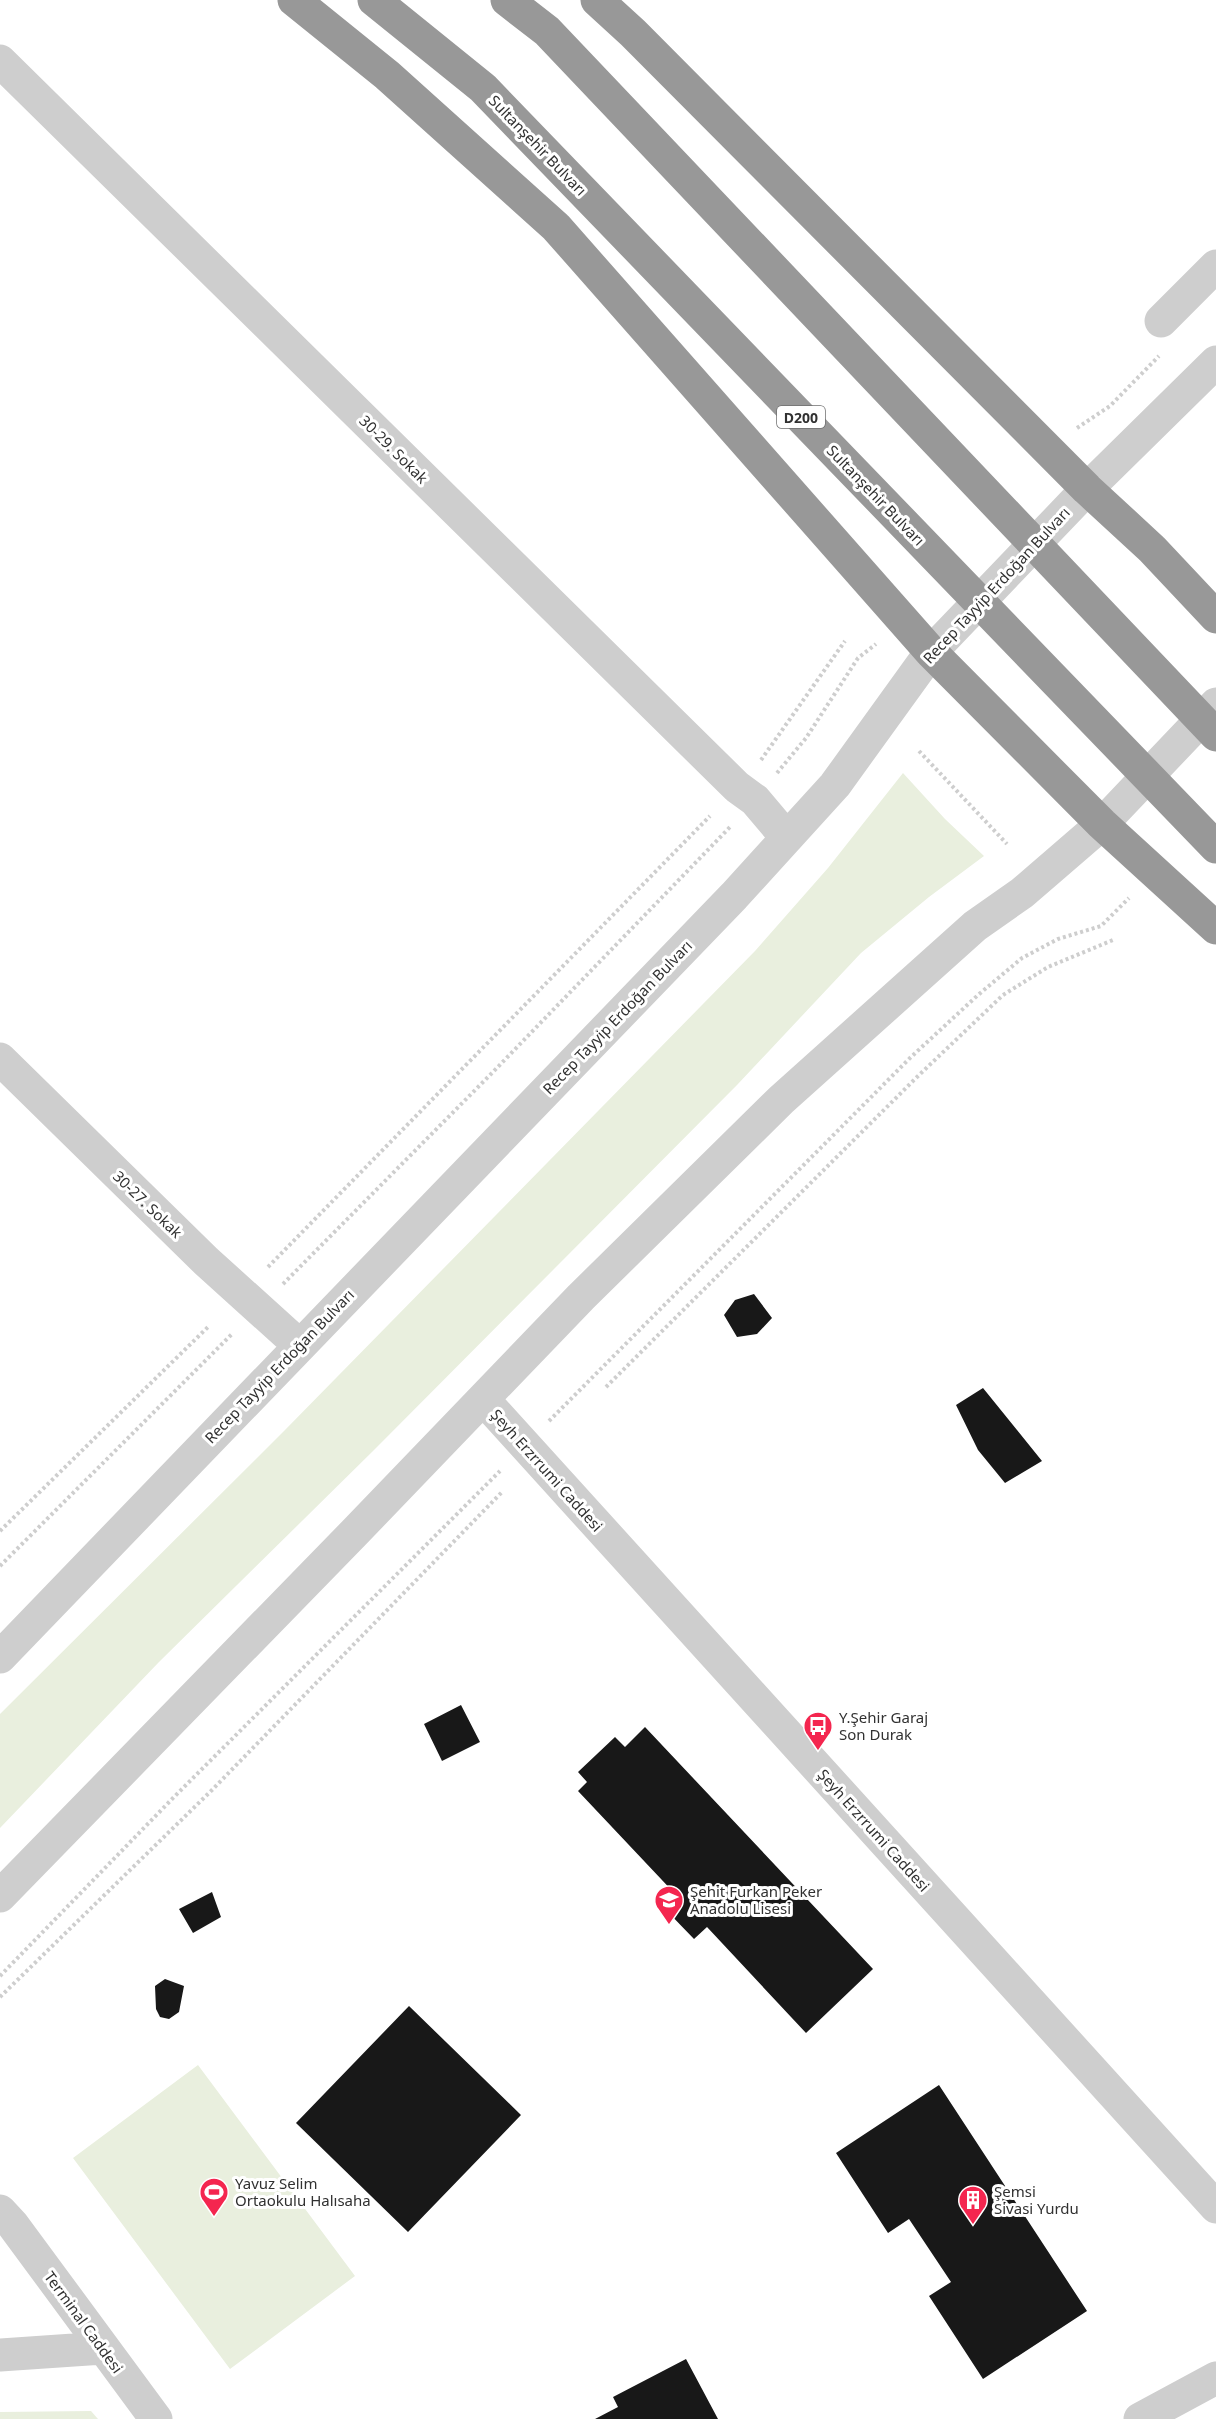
<svg xmlns="http://www.w3.org/2000/svg" width="1216" height="2419" viewBox="0 0 1216 2419" font-family="'Noto Sans',sans-serif">
  <style>
    .green { fill: #e9efde }
    .building { fill: #181818 }
    .lines { fill: none; stroke-linecap: round; stroke-linejoin: round }
    .path { stroke: #cecece; stroke-width: 4; stroke-dasharray: 3 3; stroke-linecap: butt }
    .minor { stroke: #cecece; stroke-width: 33 }
    .highway { stroke: #989898; stroke-width: 33 }
    .highway-bridge { stroke: #989898; stroke-width: 33 }
    .labels { text-anchor: middle; dominant-baseline: central; stroke-width: 6; stroke-linejoin: round; paint-order: stroke }
    .shield { fill: #fff; stroke: #6f6f6f; stroke-width: 1.5 }
    .shield-label { font-size: 14px; font-weight: bold; fill: #313131 }
    .street-label { font-size: 15px; fill: #313131; stroke: #fff }
    .poi-label { font-size: 15px; fill: #313131; stroke: #fff; text-anchor: start }
  </style>
  <rect width="100%" height="100%" fill="#fff"/>
  <path class="green" d="M903,773L945,819L984,856L929,897L861,953L737,1085L373,1451L159,1662L0,1828V1714L285,1430L755,951L828,868Z
    M198,2065L355,2276L230,2369L73,2158Z
    M91,2411L98,2419H0V2412Z"/>
  <path class="building" d="M754,1294L772,1318L757,1334L737,1337L724,1315L735,1300Z
    M983,1388L1042,1461L1005,1483L978,1450L956,1405Z
    M461,1705L480,1742L442,1761L424,1724Z
    M645,1727L873,1969L806,2033L707,1927L694,1939L665,1909L678,1897L578,1791L587,1782L578,1772L615,1737L625,1747Z
    M212,1892L221,1917L193,1933L179,1909Z
    M165,1979L184,1986L179,2012L169,2019L160,2017L156,2009L155,1986Z
    M409,2006L521,2115L408,2232L296,2123Z
    M939,2085L1087,2311L983,2379L929,2296L951,2282L909,2219L888,2233L836,2153Z
    M686,2359L718,2419H595L618,2407L613,2397Z"/>
  <g class="lines">
    <path class="path" d="M1077,428L1110,406L1159,356
      M919,751L1007,844
      M761,760L845,641
      M777,773L806,738L858,658L876,644
      M268,1267L710,816
      M283,1284L492,1073L731,826
      M606,1387L917,1077L1003,995L1048,967L1113,940
      M549,1421L911,1057L978,995L1022,958L1058,939L1101,926L1129,898
      M0,1531L209,1326
      M0,1566L233,1333
      M0,1976L174,1797L500,1471
      M0,1997L212,1790L503,1491"/>
    <path class="minor" d="M0,61L737,787L755,800L787,838
      M1161,321L1216,266
      M0,1059L206,1261L299,1345
      M483,1399L1216,2207
      M0,1657L734,896L835,785L931,652L1087,489L1216,362
      M0,1896L354,1533L581,1297L781,1100L975,926L1022,893L1102,824L1216,704
      M0,2211L13,2225L156,2419
      M0,2355L103,2348
      M1140,2419L1216,2378"/>
    <path class="highway" d="M294,0L387,75L556,227L931,652L1102,824L1216,928
      M597,0L633,33L1087,489L1152,549L1216,617"/>
    <path class="highway-bridge" d="M374,0L483,88L1216,847
      M507,0L547,31L1216,735"/>
  </g>
  <defs>
    <g id="bus-pin" transform="scale(1.5)"><path d="M0 17L-7.5 6A9.5 9.5 0 1 1 7.5 6Z" fill="#f4264f" stroke="#fff"/><path d="M-5-6H5V4H4V6H2V4H-2V6H-4V4H-5ZM-3.5-4V0h7V-4ZM-3.5 1.2v1.5H-2V1.2ZM2 1.2v1.5H3.5V1.2Z" fill="#fff"/></g>
    <g id="school-pin" transform="scale(1.5)"><path d="M0 17L-7.5 6A9.5 9.5 0 1 1 7.5 6Z" fill="#f4264f" stroke="#fff"/><path d="M0-5L7-2L0 1L-7-2ZM-4 1L0 2.5L4 1V4Q0 6-4 4Z" fill="#fff"/></g>
    <g id="stadium-pin" transform="scale(1.5)"><path d="M0 17L-7.5 6A9.5 9.5 0 1 1 7.5 6Z" fill="#f4264f" stroke="#fff"/><path d="M0-5a6.5 5 0 1 0 0 10a6.5 5 0 1 0 0-10ZM-3.5-1.8h7v3.6h-7Z" fill="#fff"/></g>
    <g id="building-pin" transform="scale(1.5)"><path d="M0 17L-7.5 6A9.5 9.5 0 1 1 7.5 6Z" fill="#f4264f" stroke="#fff"/><path d="M-4-6H4V6H1V3H-1V6H-4ZM-2.5-4.3h1.7v1.8h-1.7ZM.8-4.3h1.7v1.8H.8ZM-2.5-1h1.7V.8h-1.7ZM.8-1h1.7V.8H.8Z" fill="#fff"/></g>
  </defs>
  <g fill-rule="evenodd">
    <use href="#bus-pin" x="818" y="1726"/>
    <use href="#school-pin" x="669" y="1900"/>
    <use href="#stadium-pin" x="214" y="2192"/>
    <use href="#building-pin" x="973" y="2200"/>
  </g>
  <g class="labels">
    <rect class="shield" x="777" y="406" width="48" height="22" rx="4.5"/>
    <g class="shield-label">
      <text x="801" y="417">D200</text>
    </g>
    <g class="street-label">
      <text transform="translate(538 145) rotate(46)">Sultanşehir Bulvarı</text>
      <text transform="translate(394 449) rotate(45)">30-29. Sokak</text>
      <text transform="translate(876 495) rotate(46)">Sultanşehir Bulvarı</text>
      <text transform="translate(996 585) rotate(-47)">Recep Tayyip Erdoğan Bulvarı</text>
      <text transform="translate(617 1017) rotate(-46)">Recep Tayyip Erdoğan Bulvarı</text>
      <text transform="translate(148 1204) rotate(44)">30-27. Sokak</text>
      <text transform="translate(279 1366) rotate(-46)">Recep Tayyip Erdoğan Bulvarı</text>
      <text transform="translate(547 1470) rotate(48)">Şeyh Erzrrumi Caddesi</text>
      <text transform="translate(874 1830) rotate(48)">Şeyh Erzrrumi Caddesi</text>
      <text transform="translate(84 2322) rotate(54)">Terminal Caddesi</text>
    </g>
    <g class="poi-label">
      <text x="839" y="1717">Y.Şehir Garaj<tspan x="839" dy="17">Son Durak</tspan></text>
      <text x="690" y="1891">Şehit Furkan Peker<tspan x="690" dy="17">Anadolu Lisesi</tspan></text>
      <text x="235" y="2183">Yavuz Selim<tspan x="235" dy="17">Ortaokulu Halısaha</tspan></text>
      <text x="994" y="2191">Şemsi<tspan x="994" dy="17">Sivasi Yurdu</tspan></text>
    </g>
  </g>
</svg>
